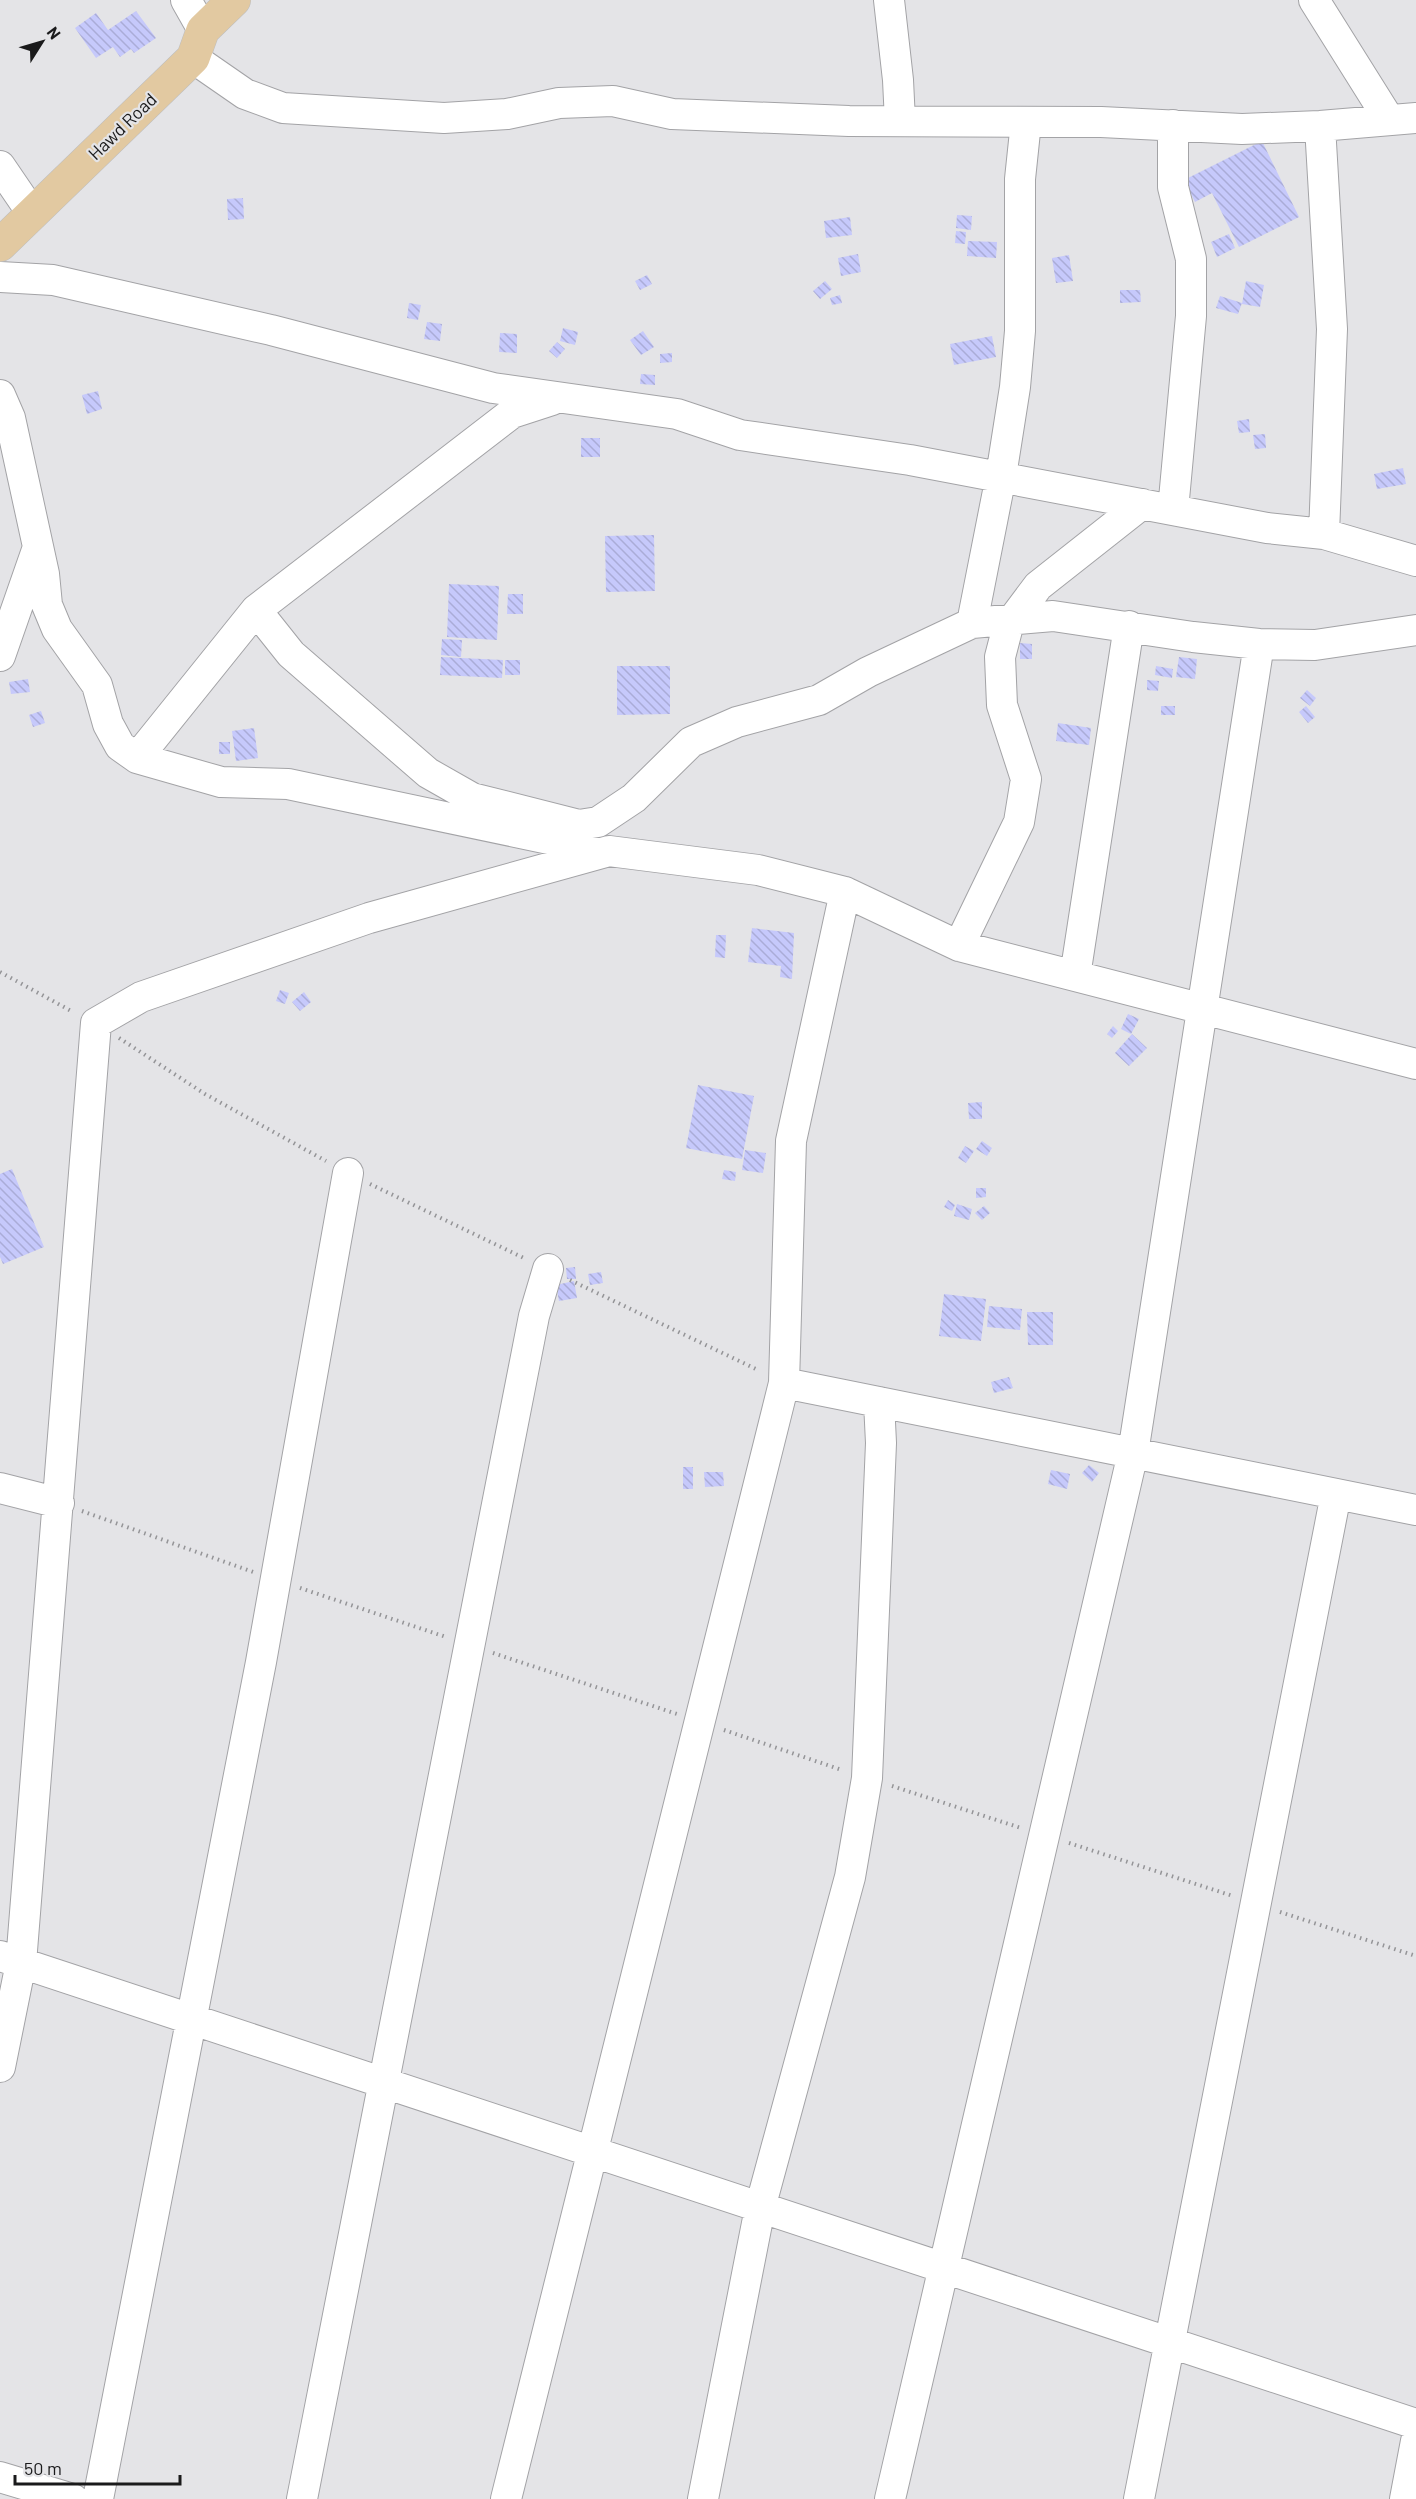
<svg xmlns="http://www.w3.org/2000/svg" width="1416" height="2499" viewBox="0 0 1416 2499" font-family="Barlow,sans-serif">
  <style>
    .building { fill: url(#building-back-hatch) }
    .lines { fill: none; stroke-linecap: round; stroke-linejoin: round }
    .minor-casing { stroke: #a3a3a6; stroke-width: 32 }
    .major-casing { stroke: #bfbfbf; stroke-width: 34 }
    .path { stroke: #949497; stroke-width: 4; stroke-dasharray: 1.5 4.5; stroke-linecap: butt }
    .minor { stroke: #fff; stroke-width: 30 }
    .major { stroke: #e2c9a1; stroke-width: 33 }
    .labels { text-anchor: middle; dominant-baseline: central; stroke-width: 4.5; stroke-linejoin: round; paint-order: stroke }
    .street-label { font-size: 18px; fill: #1a1a1b; stroke: #e4e4e7 }
  </style>
  <defs>
    <pattern id="building-back-hatch" width="6" height="6" patternUnits="userSpaceOnUse" patternTransform="scale(1.5)"><rect width="6" height="6" fill="#c6c9fb"/><path d="M-1 5l2 2M0 0l6 6M5-1l2 2" fill="none" stroke="#aaacd7"/></pattern>
  </defs>
  <rect width="100%" height="100%" fill="#e4e4e7"/>
  <path class="building" d="M136,11L156,38L134,53L131,49L120,57L113,47L96,58L75,28L96,13L108,30Z
    M1262,141L1299,217L1239,247L1212,193L1195,202L1184,180Z
    M243,198L244,219L228,220L227,199Z
    M957,215L972,216L971,230L956,228Z
    M850,217L852,235L826,238L824,221Z
    M956,231L966,232L965,244L955,243Z
    M1229,234L1235,248L1217,257L1211,242Z
    M968,241L997,242L996,258L967,256Z
    M858,254L861,272L841,276L838,258Z
    M1069,255L1073,281L1056,283L1052,258Z
    M647,275L652,284L640,290L635,281Z
    M825,281L832,289L820,299L813,291Z
    M1246,281L1264,285L1260,307L1242,304Z
    M1120,290H1140L1141,302L1120,303Z
    M840,295L842,303L832,305L830,298Z
    M1220,296L1242,303L1238,314L1216,308Z
    M409,303L421,305L418,320L407,318Z
    M427,322L442,324L440,341L424,339Z
    M563,328L578,332L575,345L560,341Z
    M643,331L654,347L641,355L630,340Z
    M500,333L517,334V353L499,352Z
    M992,336L996,357L954,365L950,344Z
    M557,342L565,349L557,358L549,351Z
    M672,353V362L660,363V354Z
    M641,374L655,375V385L640,384Z
    M98,391L102,409L87,414L82,395Z
    M1249,419L1250,432L1239,433L1237,421Z
    M1265,434L1266,448L1255,449L1253,435Z
    M581,438H600V457H581Z
    M1403,468L1406,484L1377,489L1374,474Z
    M654,535L655,591L606,592L605,536Z
    M449,584L499,586L497,640L447,637Z
    M508,594H523V614H507Z
    M442,639L462,640L461,657L441,655Z
    M1020,643L1032,644V659H1020Z
    M441,657L503,660L502,678L440,675Z
    M1179,657L1197,659L1195,679L1176,677Z
    M505,660H520V675H505Z
    M617,666H670V714L617,715Z
    M1156,666L1173,669L1172,678L1155,675Z
    M28,679L30,692L11,694L9,682Z
    M1147,680L1159,681L1158,691L1147,690Z
    M1307,690L1316,698L1310,706L1300,698Z
    M1161,706H1175V715H1161Z
    M1306,706L1315,717L1308,723L1299,712Z
    M41,711L45,723L33,727L29,715Z
    M1058,723L1091,728L1089,745L1056,741Z
    M254,728L258,758L236,761L232,731Z
    M219,742H230V754H219Z
    M752,928L794,933L792,979L780,977L781,966L748,962Z
    M716,935H726L725,958L715,957Z
    M280,990L289,993L285,1004L276,1001Z
    M304,992L311,1002L300,1011L292,1002Z
    M1128,1014L1139,1019L1131,1034L1121,1029Z
    M1113,1026L1118,1031L1112,1038L1107,1034Z
    M1132,1034L1147,1048L1129,1066L1115,1053Z
    M698,1085L754,1096L742,1159L686,1148Z
    M982,1102V1119H969L968,1103Z
    M982,1141L992,1148L987,1156L976,1149Z
    M965,1146L974,1151L966,1163L958,1158Z
    M745,1150L766,1153L763,1173L742,1170Z
    M12,1169L44,1247L3,1264L0,1257V1174Z
    M724,1170L736,1172L735,1181L722,1179Z
    M976,1188H986V1197L976,1198Z
    M948,1200L955,1205L952,1211L944,1207Z
    M957,1204L972,1209L969,1220L954,1216Z
    M984,1206L990,1213L982,1220L975,1213Z
    M575,1267L576,1279H567L566,1268Z
    M601,1272L603,1283L590,1285L588,1274Z
    M574,1281L577,1298L559,1301L556,1285Z
    M944,1294L986,1299L981,1341L939,1336Z
    M989,1306L1022,1309L1020,1330L987,1327Z
    M1027,1312H1053V1345H1028Z
    M1009,1377L1013,1388L994,1393L991,1382Z
    M1089,1465L1099,1473L1092,1482L1082,1473Z
    M683,1467H693V1489H683Z
    M1051,1470L1070,1474L1067,1489L1048,1484Z
    M704,1472H723L724,1486L705,1487Z"/>
  <g class="lines">
    <g class="minor-casing">
      <path id="minor" d="M186,0L203,30
        M889,0L898,80L900,121
        M1314,0L1388,118
        M193,58L245,94L283,108L444,118L507,114L559,103L613,101L672,114L849,121L1101,122L1242,129L1320,126L1416,118
        M1173,125V187L1191,259V316L1173,510
        M1320,126L1332,329L1324,534
        M0,166L32,213
        M0,277L53,280L271,330L493,388L677,414L740,435L910,460L1267,528L1324,534L1416,561
        M0,395L10,418L44,574L47,605L57,629L97,685L108,724L120,746L137,758L221,782L288,784L587,847
        M256,610L291,654L428,773L472,798L579,825L598,822L634,798L691,742L737,722L819,700L868,672L972,623L1053,616L1193,637L1259,644L1315,645L1416,630
        M972,623L1001,476L1015,387L1020,331V179L1026,122
        M0,656L37,550
        M137,758L256,610L512,413L552,400
        M959,946L1019,822L1026,779L1002,705L1000,657L1008,626L1038,586L1142,504
        M1075,976L1129,626
        M784,1383L1416,1510
        M0,1488L59,1503
        M0,1956L1416,2424
        M0,2067L21,1963L96,1023L141,997L369,918L609,851L758,870L845,892L959,946L1416,1064
        M0,2477L73,2499
        M98,2499L261,1662L348,1173
        M302,2499L534,1316L548,1269
        M506,2499L784,1383L791,1141L845,892
        M703,2499L760,2208L850,1877L867,1778L881,1443L879,1402
        M890,2499L1133,1453L1259,644
        M1139,2499L1336,1494
        M1405,2499L1416,2441"/>
    </g>
    <g class="major-casing">
      <path id="major" d="M0,245L193,58L203,30L234,0"/>
    </g>
    <path class="path" d="M0,972L73,1012
      M119,1038L205,1094L326,1161
      M370,1184L526,1259
      M570,1280L758,1370
      M82,1511L253,1572
      M300,1588L446,1637
      M493,1653L677,1714
      M724,1730L842,1770
      M892,1786L1021,1828
      M1069,1843L1233,1896
      M1280,1912L1416,1956"/>
    <use href="#minor" class="minor"/>
    <use href="#major" class="major"/>
  </g>
  <g class="labels">
    <g class="street-label">
      <text transform="translate(122 126) rotate(-44)">Hawd Road</text>
    </g>
  </g>
  <g transform="translate(42 42) rotate(53)" stroke="#e4e4e7" stroke-width="4.5" paint-order="stroke">
  <path d="M0-4.5L10 22L0 15L-10 22Z" fill="#1a1a1b"/>
  <text y="-9" font-size="16" font-weight="bold" text-anchor="middle" fill="#1a1a1b">N</text>
  </g>
  <path d="M15 2475v9h165v-9" fill="none" stroke="#1a1a1b" stroke-width="3"/>
  <text x="24" y="2475" font-size="18" fill="#1a1a1b" stroke="#e4e4e7" stroke-width="4.5" paint-order="stroke">50 m</text>
</svg>
